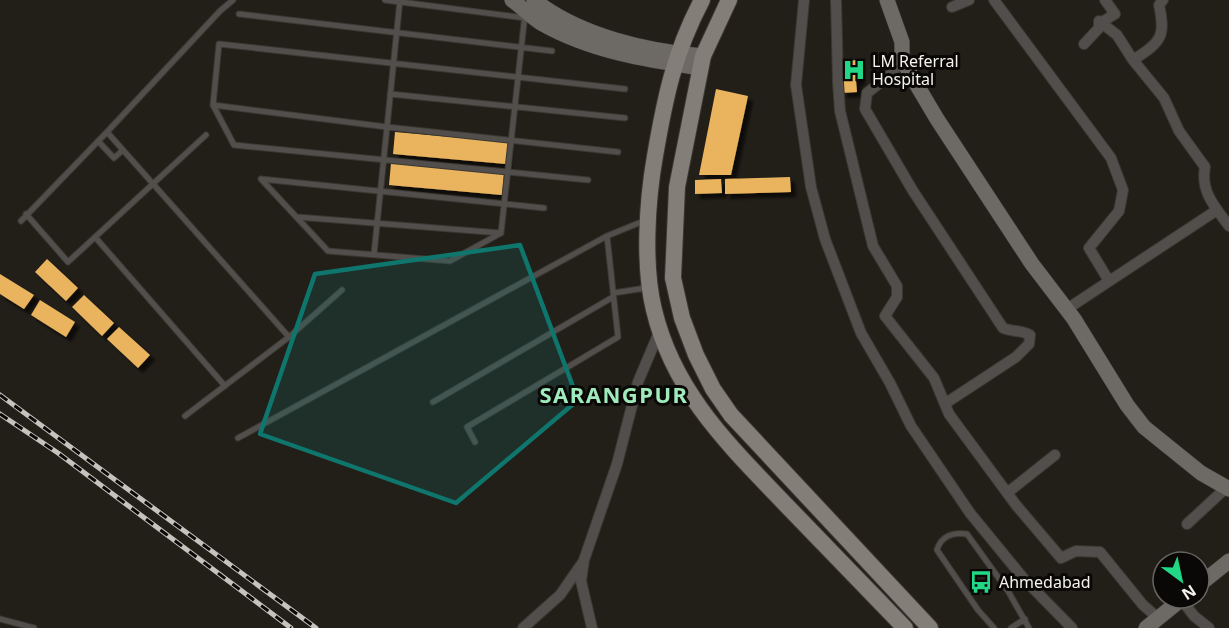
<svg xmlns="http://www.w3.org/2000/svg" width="1229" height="628" viewBox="0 0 1229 628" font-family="'Noto Sans',sans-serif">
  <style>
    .building { fill: #eab45f; filter: url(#shadow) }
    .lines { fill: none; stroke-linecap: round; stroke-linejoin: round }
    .lane-casing { stroke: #3b3832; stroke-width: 7 }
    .street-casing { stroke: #3b3832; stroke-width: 12 }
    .secondary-casing { stroke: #3b3832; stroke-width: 16 }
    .primary-casing { stroke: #3b3832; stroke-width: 18 }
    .lane { stroke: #514e4c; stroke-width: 5 }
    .street { stroke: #514e4c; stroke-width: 10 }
    .secondary { stroke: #6d6965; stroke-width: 15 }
    .primary { stroke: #837e78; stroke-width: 16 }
    .rail-casing { stroke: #c6c2be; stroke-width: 5 }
    .rail { stroke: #0a0806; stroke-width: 3; stroke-dasharray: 9; stroke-linecap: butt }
    .marked { fill: #0f766e; fill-opacity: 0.2; stroke: #0f766e; stroke-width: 4.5; stroke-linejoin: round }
    .labels { text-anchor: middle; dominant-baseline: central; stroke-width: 6; stroke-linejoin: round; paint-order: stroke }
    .poi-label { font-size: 16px; fill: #f6f3ef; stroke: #0a0806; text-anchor: start }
    .district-label { font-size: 22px; font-weight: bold; letter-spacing: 1.5px; fill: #9febbc; stroke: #0a0806 }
  </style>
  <defs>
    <filter id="shadow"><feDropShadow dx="5" dy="5" stdDeviation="1.5" flood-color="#0009"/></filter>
  </defs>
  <rect width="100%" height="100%" fill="#221e18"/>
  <path class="building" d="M859,60L860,80L856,81L857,92L842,93L841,61Z
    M716,89L748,96L731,175H699Z
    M395,132L508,142L506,164L393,154Z
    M391,163L504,173L502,195L389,185Z
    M790,177L791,192L725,194V179Z
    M721,179L722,193L695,194V180Z
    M47,259L78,288L66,301L35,272Z
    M0,274L34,295L24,309L0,294Z
    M84,295L114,323L102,336L72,307Z
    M40,300L75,322L66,337L31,315Z
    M119,327L150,355L138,368L107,339Z"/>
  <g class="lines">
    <g class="lane-casing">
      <path id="lane" d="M385,0L525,18
        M239,14L552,51
        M390,94L625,118
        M213,105L387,127L618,152
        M107,132L289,337
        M98,141L114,158L123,150
        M261,179L328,251L450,261L501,233L525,14
        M261,179L544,208
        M588,180L234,145L213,105L219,44L625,89
        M26,214L68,262L206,135
        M297,217L501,233
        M21,221L107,132L220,11L233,0
        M95,237L225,386
        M374,254L400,0
        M613,293L646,288
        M433,402L613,297
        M185,416L289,337L342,290
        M238,438L607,236L646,220
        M475,442L467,427L618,337L607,236
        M0,619L34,628
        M994,628L978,610L937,550C941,536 953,532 967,534L1008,591L1029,628
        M1011,628L1025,619"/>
    </g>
    <g class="street-casing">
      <path id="street" d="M804,0L796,85L811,187L825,239L861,333L890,383L911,426L970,513L1024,579L1072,628
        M836,0L838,83L840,111L873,246L897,286V297L885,316L934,378L949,414L1016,505L1061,558L1076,551L1100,552L1143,605L1158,618
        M994,0L1111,158L1123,190L1119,211L1089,248L1109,281
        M1163,0L1159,5C1166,37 1161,42 1133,60L1164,98L1179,131L1205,167C1200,192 1216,208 1229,226
        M952,7L969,0
        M1102,22L1115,14L1105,0
        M1084,44L1099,28V21L1117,35L1133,60
        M902,60L891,74L867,93L865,109L913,191L1003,328C1012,332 1022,330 1030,335L1029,344L1016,357L946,403
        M1067,309L1217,210
        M1007,493L1055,455
        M1187,524L1227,487
        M1181,599L1194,616L1209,628
        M523,628L560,595L583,562
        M592,628L581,581L584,560L617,464L638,382L660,330"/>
    </g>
    <g class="secondary-casing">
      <path id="secondary" d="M512,0C522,7 531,17 541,23C590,51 646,60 701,68
        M534,0C580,36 646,51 703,56
        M887,0L902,42V60L937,119L1032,264L1074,319L1127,405L1144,427L1165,444L1201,473L1229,489
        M1199,585L1229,561
        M1146,628L1183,598"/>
    </g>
    <g class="primary-casing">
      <path id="primary" d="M702,0C674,53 665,98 655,156C647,201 643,266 654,310C674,394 731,447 788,507C827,547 866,588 905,628
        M729,0L703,56L677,187L673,278L682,318L696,355L713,389L731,415L930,628"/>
    </g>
    <use href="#lane" class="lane"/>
    <use href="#street" class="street"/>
    <use href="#secondary" class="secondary"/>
    <use href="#primary" class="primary"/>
    <g class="rail-casing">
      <path id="rail" d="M0,395L316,628
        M0,414L58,453L291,628"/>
    </g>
    <use href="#rail" class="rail"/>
  </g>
  <path class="marked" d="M520,245L578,400L456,503L260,434L315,274Z"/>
  <defs>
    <g id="hospital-bare" transform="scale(1.8)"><path d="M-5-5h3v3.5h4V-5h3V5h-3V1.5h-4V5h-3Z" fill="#21d887" stroke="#0a0806" stroke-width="2.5" paint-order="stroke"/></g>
    <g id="bus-bare" transform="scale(1.8)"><path d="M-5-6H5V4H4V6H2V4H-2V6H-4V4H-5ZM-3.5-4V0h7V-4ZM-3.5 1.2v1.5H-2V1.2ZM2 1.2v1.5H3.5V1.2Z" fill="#21d887" stroke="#0a0806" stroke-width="2.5" paint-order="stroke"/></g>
  </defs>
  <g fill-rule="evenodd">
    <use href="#hospital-bare" x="854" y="70"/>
    <use href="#bus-bare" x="981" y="582"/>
  </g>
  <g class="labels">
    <g class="poi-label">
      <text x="872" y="61">LM Referral<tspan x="872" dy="18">Hospital</tspan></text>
      <text x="999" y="582">Ahmedabad</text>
    </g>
    <g class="district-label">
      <text x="614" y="394">SARANGPUR</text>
    </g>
  </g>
  <g transform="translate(1181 580) rotate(147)"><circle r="28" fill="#0a0806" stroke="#686663" stroke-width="1.5"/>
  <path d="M0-4.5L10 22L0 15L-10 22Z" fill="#21d887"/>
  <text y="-9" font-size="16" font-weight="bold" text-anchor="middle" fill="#f6f3ef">N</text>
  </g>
</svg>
